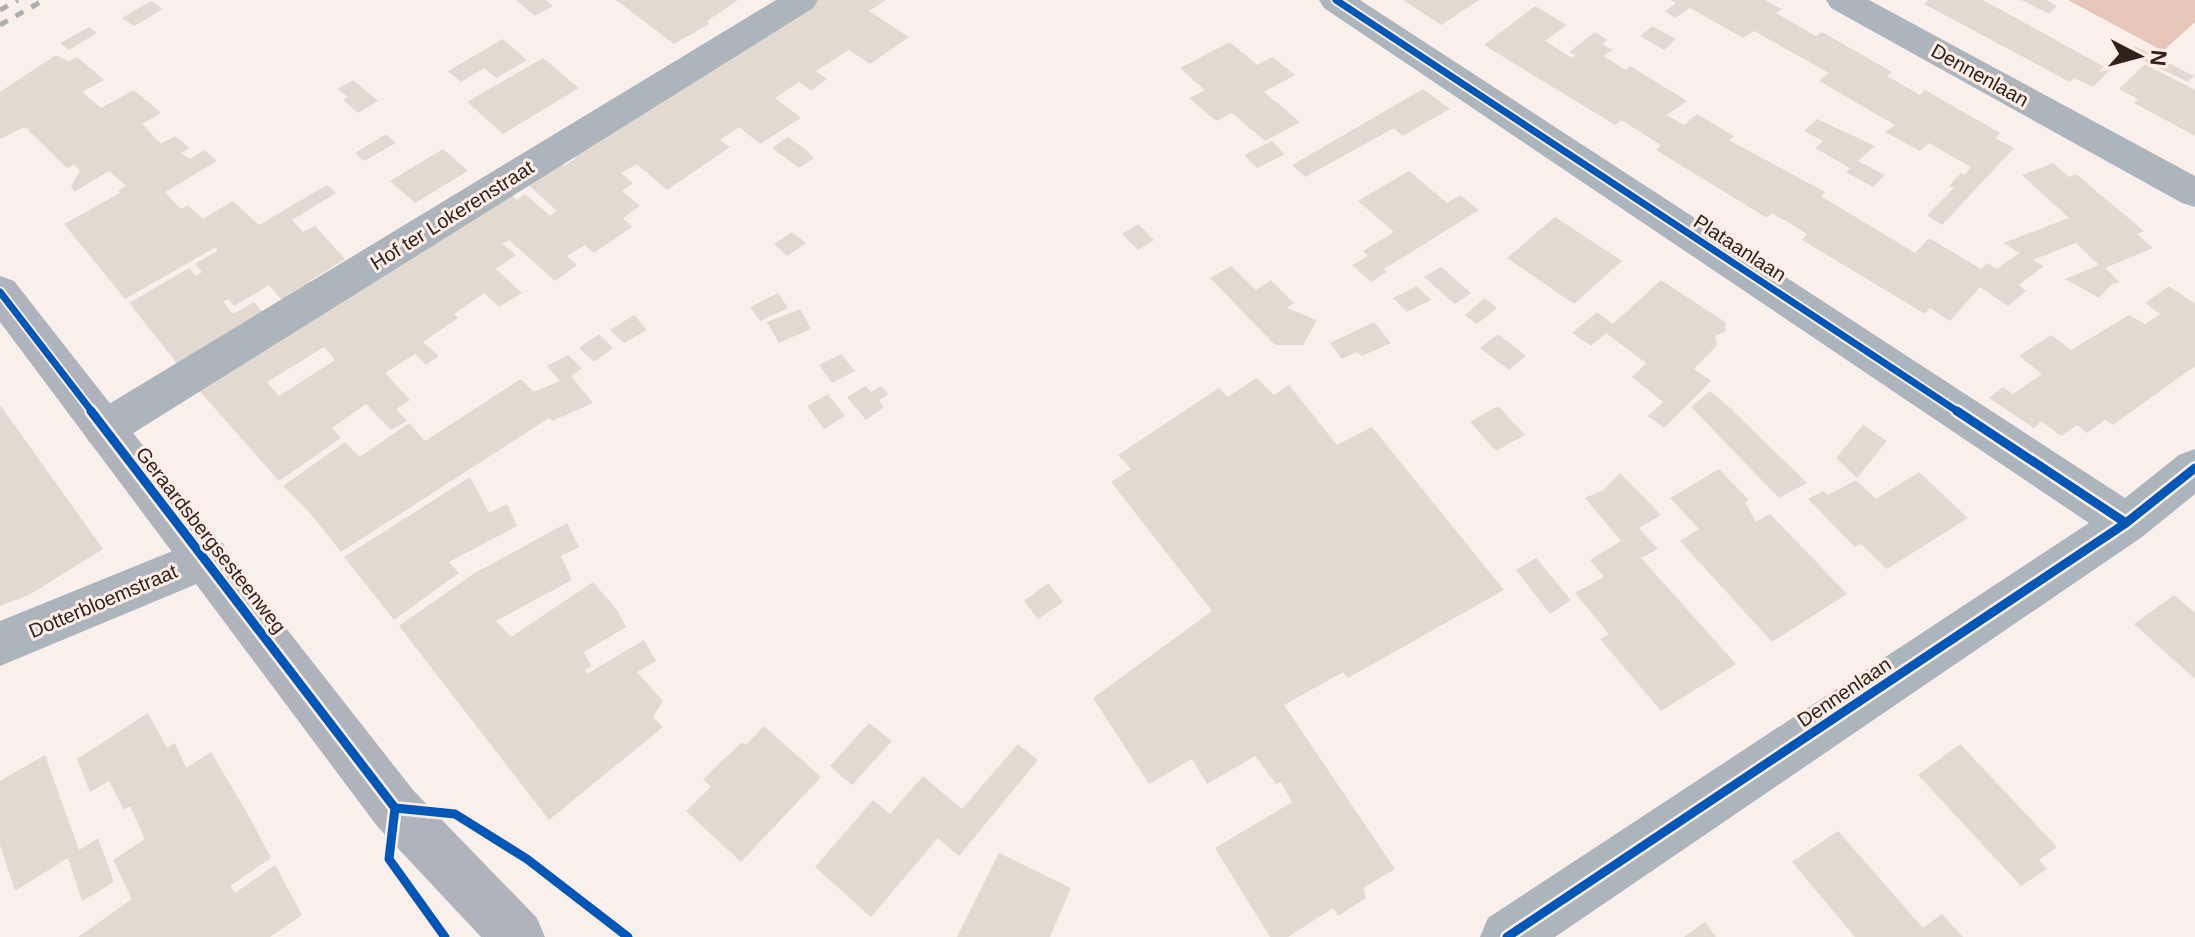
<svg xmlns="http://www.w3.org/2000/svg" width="2195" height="937" viewBox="0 0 2195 937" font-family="Helvetica,sans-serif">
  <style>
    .forest { fill: #e5c6b8 }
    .building { fill: #e2d9d1; fill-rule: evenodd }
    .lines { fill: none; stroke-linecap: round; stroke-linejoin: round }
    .minor { fill: #acb4bc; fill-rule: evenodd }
    .major { fill: #afb4bc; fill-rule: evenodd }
    .rail { stroke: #acaeb0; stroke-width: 5; stroke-dasharray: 9 9; stroke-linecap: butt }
    .cycleway-far1-casing { stroke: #feeee7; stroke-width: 11 }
    .cycleway-casing { stroke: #feeee7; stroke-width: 14 }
    .cycleway-far1 { stroke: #0057b8; stroke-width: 7 }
    .cycleway { stroke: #0057b8; stroke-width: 9 }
    .labels { text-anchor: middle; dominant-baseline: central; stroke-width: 6; stroke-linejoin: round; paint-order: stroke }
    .street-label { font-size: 20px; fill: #30221b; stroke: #feeee7 }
  </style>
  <rect width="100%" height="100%" fill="#f9f0ec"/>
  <path class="forest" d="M2068,0H2195V22L2163,51Z"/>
  <path class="building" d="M516,0H545L553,6L535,16Z
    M616,0H738L707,21L709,24L674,44Z
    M819,0H886L869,11L909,37L870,64L849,50L816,71L827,79L811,91L799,82L775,98L801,118L760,144L739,127L720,140L730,147L667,190L637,164L621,173L633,183L622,191L640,206L623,218L632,227L594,253L585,245L567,256L577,265L555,281L509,240L502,244L516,255L496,269L522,293L499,307L484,293L454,314L458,318L423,342L439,356L426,365L415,354L385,373L410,400L396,409L407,421L391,430L366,404L332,428L341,438L279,481L196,387L509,193L517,200L525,194L550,216L557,211L526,183L559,162L564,166L575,159L570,155ZM324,347L335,360L279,396L267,382Z
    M1403,0H1479L1441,25Z
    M1671,0H1765L1782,9L1776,13L1816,36L1822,32L1892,72L1887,76L1920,95L1925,90L2000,133L1995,138L2014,148L1942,225L1927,215L1954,188L1949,186L1961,173L1964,175L1971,167L1929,143L1920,151L1885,132L1895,125L1819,81L1829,73L1754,31L1743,38L1690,8L1675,18L1665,11L1676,3Z
    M1928,0H1983L2110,70L2093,87L2074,78L2070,82L1924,4Z
    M2021,0H2046L2057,6L2049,14Z
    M151,1L163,9L134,26L122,18Z
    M1535,6L1567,25L1545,41L1572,58L1576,55L1569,52L1595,32L1607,40L1602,44L1613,50L1603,56L1626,70L1630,66L1687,101L1667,115L1684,125L1697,114L1734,136L1729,140L1825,192L1821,196L1915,253L1929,238L1981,269L1987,263L1997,269L2006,262L2020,253L2003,243L2069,218L2022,175L2053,163L2069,177L2076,174L2144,231L2137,234L2153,248L2105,268L2120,282L2112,284L2099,298L2065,279L2099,265L2076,243L2033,260L2044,266L2019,285L2026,291L2008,306L1980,287L1950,321L1930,308L1925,314L1802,240L1807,234L1791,224L1772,213L1767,218L1656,150L1661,145L1621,120L1615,125L1484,45Z
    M1652,26L1676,39L1664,50L1640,36Z
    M89,27L97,33L69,50L60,43Z
    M503,39L527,60L496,78L484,68L461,82L448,71Z
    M1230,42L1257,65L1273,57L1295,75L1264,92L1300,122L1265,141L1232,113L1216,121L1189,98L1205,90L1180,68Z
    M2135,46L2194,76L2188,82L2127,53Z
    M56,55L69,62L77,57L104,80L82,92L101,108L134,90L161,113L142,124L161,144L175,136L190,148L181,153L190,159L204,150L217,161L165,192L181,209L188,205L203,219L233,201L259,225L327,185L336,193L292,220L303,232L315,226L345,259L310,281L315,286L284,303L269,285L234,306L228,299L223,302L233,314L254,302L265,315L180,367L129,303L189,268L196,276L202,272L195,264L218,250L216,247L125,299L64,224L120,193L118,191L126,186L109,171L74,192L71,186L80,170L74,165L67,168L25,127L0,139V92Z
    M543,58L579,88L503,134L467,102Z
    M2145,64L2195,90V136L2134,103L2138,99L2119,89Z
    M353,80L378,101L358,113L343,100L348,97L337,89Z
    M1423,89L1450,109L1402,136L1394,128L1305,177L1292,165Z
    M1817,119L1875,146L1858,161L1885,175L1873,187L1846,172L1850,168L1815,148L1823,141L1804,131Z
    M386,134L396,143L364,161L355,153Z
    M788,137L805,149L814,158L799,168L772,148Z
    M1272,141L1285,154L1257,168L1244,155Z
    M443,149L468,171L415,203L390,181Z
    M1409,171L1447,203L1460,195L1479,210L1384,269L1387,272L1371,282L1352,265L1368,256L1363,251L1394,232L1358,201Z
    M1555,217L1622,261L1574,304L1507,258Z
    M1138,224L1154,240L1138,250L1122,234Z
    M792,232L806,243L787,256L774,244Z
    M1231,266L1256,290L1271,280L1294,303L1287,308L1317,320L1303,345H1275L1210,278Z
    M1441,267L1471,293L1455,304L1424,277Z
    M1661,280L1725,322L1726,331L1715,336L1717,345L1694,369L1711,381L1664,428L1648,416L1663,402L1632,377L1646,363L1606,333L1591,346L1572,333L1597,312L1613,324Z
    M1417,286L1431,300L1407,312L1393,298Z
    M2169,286L2195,304V366L2113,425L2105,420L2087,433L2077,425L2061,436L2041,421L2034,428L1989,398L2003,387L2013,394L2042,374L2019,356L2051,335L2071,350L2129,315L2145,324L2160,314L2145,303Z
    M778,293L788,308L760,321L750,307Z
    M1485,298L1497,308L1477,324L1465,315Z
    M800,309L811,329L779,343L767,322Z
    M634,315L647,330L624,343L610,330Z
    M1374,322L1391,343L1362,356L1357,352L1342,359L1330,343Z
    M599,334L613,348L594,362L579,348Z
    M1498,334L1526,356L1509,370L1480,348Z
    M841,354L855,371L832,383L819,365Z
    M568,355L582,368L571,376L593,403L552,421L549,418L341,552L310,513L283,486L345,442L360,457L409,423L425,441L521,379L534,392L560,381L547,366Z
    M1256,378L1274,395L1289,385L1337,445L1372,427L1504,590L1348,678L1343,672L1284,705L1395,869L1363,888L1366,898L1338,916L1333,908L1288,937H1270L1215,848L1292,802L1281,782L1276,784L1255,756L1207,784L1192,759L1149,784L1093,698L1212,611L1111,482L1131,469L1118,455L1219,388L1228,397Z
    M866,386L871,392L881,386L888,394L879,401L884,407L866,420L847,397Z
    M1710,391L1730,408L1807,483L1779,498L1691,407Z
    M828,394L845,416L824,429L807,406Z
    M0,405L103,549L29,595L0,606Z
    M1498,406L1525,435L1496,451L1470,422Z
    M1863,425L1887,441L1857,478L1836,458Z
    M1719,469L1749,500L1745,502L1756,522L1770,514L1847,594L1772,642L1680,541L1699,529L1670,498Z
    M1919,472L1968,518L1887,569L1861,544L1855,547L1808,499L1823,491L1828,495L1856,480L1876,499Z
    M1620,473L1661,515L1639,528L1658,549L1641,558L1736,664L1661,711L1600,639L1609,634L1575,593L1604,577L1590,560L1621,541L1585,498L1603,490Z
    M470,477L489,513L507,504L517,526L449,562L459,573L394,620L344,557Z
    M567,523L579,547L561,556L572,580L496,621L511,637L593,582L617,610L626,627L584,652L591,666L585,670L587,674L644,640L656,661L637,672L663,701L653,717L663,727L549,820L399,626L473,574Z
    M1536,558L1571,600L1550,614L1516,570Z
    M1048,583L1063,602L1038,619L1024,601Z
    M2174,595L2195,613V679L2134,624Z
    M148,713L167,748L175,743L186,768L211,752L250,818L271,858L230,886L235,893L275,865L302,915L270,937H78L132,899L113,860L145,839L130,806L124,810L109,781L90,792L77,759Z
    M869,723L892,741L852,785L830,766Z
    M764,726L821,777L741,862L686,811L711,787L703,779L742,742L746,745Z
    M1018,744L1038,760L959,856L938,838L871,917L815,867L873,800L890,814L923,776L962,809Z
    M1960,744L2057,847L2039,860L2047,869L2021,886L1918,775Z
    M45,755L79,850L98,838L114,882L82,901L68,858L15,891L0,845V781Z
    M1838,831L1923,928L1942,914L1963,937H1855L1792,862Z
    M999,853L1071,888L1050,937H957Z
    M1705,922L1716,937H1684Z"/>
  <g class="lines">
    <path class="minor" d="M776,0H818L813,8L119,442L104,447L89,442L82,429L89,416Z
      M1319,0H1360L2125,498L2179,455L2195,449V494L2142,537L1555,937H1480L1488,918L2089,523L1324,8Z
      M1826,0H1869L2195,176V207L2182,203L1831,8Z
      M207,537L223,543L230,558L223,573L0,666V621Z"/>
    <path class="major" d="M0,276L14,281L413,790L537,918L545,937H481L377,826L0,322Z"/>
    <path class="rail" d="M0,10L18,0
      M0,25L44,0"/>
    <g class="cycleway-far1-casing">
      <path id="cycleway-far1" d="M1336,0L1960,413
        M0,292L93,413"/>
    </g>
    <g class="cycleway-casing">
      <path id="cycleway" d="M91,411L395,808
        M1957,411L2126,523
        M395,808L455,814L527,859L628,937
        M395,808L389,859L445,937
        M1507,937L2126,523L2195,468"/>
    </g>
    <use href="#cycleway-far1" class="cycleway-far1"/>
    <use href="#cycleway" class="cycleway"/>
  </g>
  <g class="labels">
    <g class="street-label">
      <text transform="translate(1980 75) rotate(29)">Dennenlaan</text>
      <text transform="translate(452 215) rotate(-32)">Hof ter Lokerenstraat</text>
      <text transform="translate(1740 248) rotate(33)">Plataanlaan</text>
      <text transform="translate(211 540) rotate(52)">Geraardsbergsesteenweg</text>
      <text transform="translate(103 601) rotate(-23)">Dotterbloemstraat</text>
      <text transform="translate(1844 692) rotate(-34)">Dennenlaan</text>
    </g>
  </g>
  <g transform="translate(2139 56) rotate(96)" stroke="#feeee7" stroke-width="6" paint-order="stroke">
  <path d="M0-6L14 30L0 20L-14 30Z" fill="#30221b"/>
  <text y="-12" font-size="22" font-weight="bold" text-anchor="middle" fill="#30221b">N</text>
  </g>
</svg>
